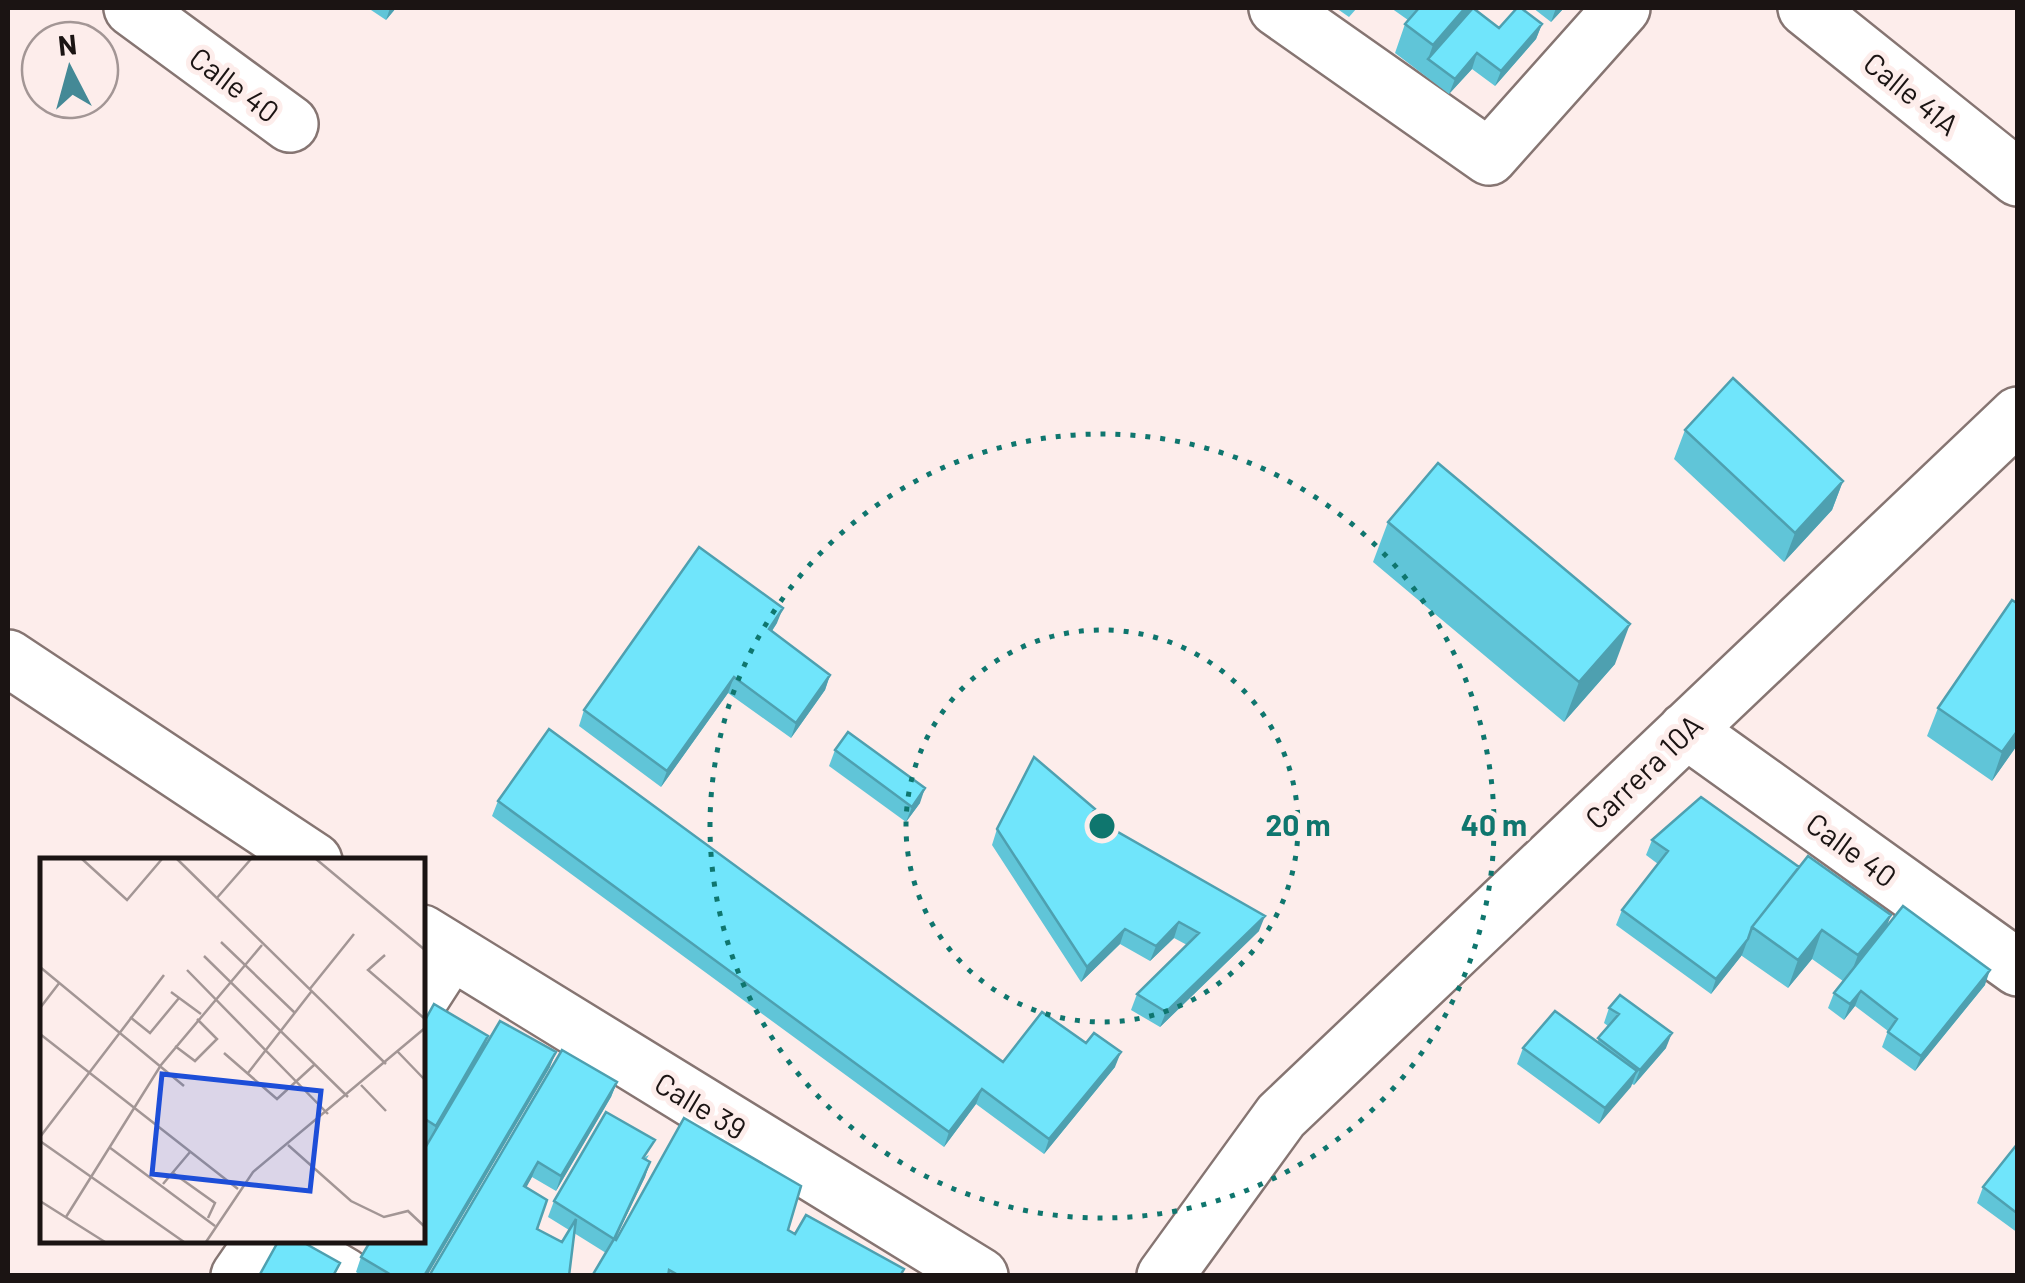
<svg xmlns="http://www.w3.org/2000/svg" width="2025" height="1283" viewBox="0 0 2025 1283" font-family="Barlow,sans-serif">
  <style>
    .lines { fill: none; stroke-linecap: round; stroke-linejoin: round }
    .minor-casing { stroke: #867572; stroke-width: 60 }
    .minor { stroke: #fff; stroke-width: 55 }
    .wall { fill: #60c5d8 }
    .shaded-wall { fill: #4ea0b0 }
    .building { fill: #70e5fb; stroke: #4ea0b0; stroke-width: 2.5 }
    .ring { fill: none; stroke: #0f766e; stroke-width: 5; stroke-dasharray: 5 10 }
    .labels { text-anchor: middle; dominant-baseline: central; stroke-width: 10; stroke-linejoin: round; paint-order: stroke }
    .street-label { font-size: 30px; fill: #1b1413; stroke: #fdedeb }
    .inset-road { fill: none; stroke: #a39695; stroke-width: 2.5 }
    .view { fill: #1d4ed8; fill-opacity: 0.15; stroke: #1d4ed8; stroke-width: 5 }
    .inset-edge { fill: none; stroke: #1b1413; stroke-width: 5 }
    .centre { fill: #0f766e; stroke: #fdedeb; stroke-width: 5 }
    .ring-label { font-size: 30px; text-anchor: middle; font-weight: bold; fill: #0f766e; stroke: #fdedeb; stroke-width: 10; stroke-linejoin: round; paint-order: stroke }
  </style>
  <rect width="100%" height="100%" fill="#fdedeb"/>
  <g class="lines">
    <g class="minor-casing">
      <path id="minor" d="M132,8L290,124
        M1277,8L1489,157L1622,8
        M1806,8L2018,178
        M8,658L314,861
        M1686,730L2018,968
        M422,933L980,1276
        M422,996L451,951
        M283,1240L344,1276
        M239,1276L264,1240
        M1165,1276L1281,1116L2018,415"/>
    </g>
    <use href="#minor" class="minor"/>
  </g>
  <path class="wall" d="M368,8H396L386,20Z
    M1336,8H1357L1349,17Z
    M1391,8H1473L1499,28L1542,24L1536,39L1495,86L1472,69L1449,94L1395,53L1405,24L1408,20Z
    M1533,8H1564L1551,22Z
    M1685,430L1843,481L1832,510L1784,562L1674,459Z
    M1388,522L1615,664L1564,722L1373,562Z
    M2018,604V744L1992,781L1927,736L1938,708Z
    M777,623L772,631L830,675L825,690L791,738L728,693L661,787L579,726L584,710Z
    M835,750L920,803L906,822L829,766Z
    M498,801L1003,1062L1115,1067L1044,1154L976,1104L944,1147L492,816Z
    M1095,809L1092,818L1259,931L1160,1027L1131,1010L1137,994L1187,945L1174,938L1150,961L1120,944L1081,982L992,845L997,829Z
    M1652,840L1799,867L1891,915L1886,927L1985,985L1915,1071L1882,1047L1888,1031L1855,1006L1844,1020L1828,1008L1834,993L1843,981L1812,959L1788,988L1742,956V955L1711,994L1616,925L1622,910L1658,864L1646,855Z
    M1609,1008L1666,1048L1634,1085L1632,1084L1599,1124L1517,1064L1523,1048L1597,1042L1608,1026L1604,1023Z
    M422,1022L488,1036L482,1052L550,1067L427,1276H362L356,1272L361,1257L422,1240Z
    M617,1082L611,1097L556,1191L532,1177L526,1187L537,1229L562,1242L569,1230L548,1217L554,1201L649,1155L646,1160L650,1162L645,1177L615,1240L788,1230L900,1276H592L606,1253L574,1233L569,1276H429Z
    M2018,1143V1233L1977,1203L1983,1187Z"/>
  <path class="shaded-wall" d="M390,8H396L386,20Z
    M1465,8H1472L1428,59L1433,45Z
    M1556,8H1564L1551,22Z
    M1542,24L1536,39L1495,86L1501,71Z
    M1477,53L1472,69L1449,94L1455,79Z
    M1843,481L1832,510L1784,562L1795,533Z
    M783,608L777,623L763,644L769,629Z
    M1630,624L1615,664L1564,722L1579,682Z
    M830,675L825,690L791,738L796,723Z
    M734,677L728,693L661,787L667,771Z
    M2018,730V744L1992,781L2002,752Z
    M925,788L920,803L906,822L912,807Z
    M1891,915L1880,944L1847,984L1858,955Z
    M1265,916L1259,931L1160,1027L1166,1012Z
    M1179,922L1174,938L1150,961L1156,946Z
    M1125,929L1120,944L1081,982L1087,967Z
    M1822,930L1812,959L1788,988L1798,960Z
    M1748,939L1742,955L1711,994L1716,979Z
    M1990,970L1985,985L1915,1071L1921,1056Z
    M1861,991L1855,1006L1844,1020L1850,1004Z
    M1672,1033L1666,1048L1634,1085L1640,1070Z
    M488,1036L477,1065L425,1155L436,1126Z
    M556,1052L550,1067L427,1276H424Z
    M1121,1052L1115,1067L1044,1154L1049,1139Z
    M1637,1071L1631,1087L1599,1124L1605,1108Z
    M617,1082L611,1097L556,1191L561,1176Z
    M982,1089L976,1104L944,1147L949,1132Z
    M538,1162L532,1177L519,1201L524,1186Z
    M650,1162L645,1177L608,1254L614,1239Z"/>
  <path class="building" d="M1419,8H1465L1433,45L1405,24Z
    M1473,8L1499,28L1517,8H1521L1542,24L1501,71L1477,53L1455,79L1428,59Z
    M1733,378L1843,481L1795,533L1685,430Z
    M1438,463L1630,624L1579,682L1388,522Z
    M699,547L783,608L769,629L830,675L796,723L734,677L667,771L584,710Z
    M2012,600L2018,604V730L2002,752L1938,708Z
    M549,729L1003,1062L1042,1012L1086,1043L1094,1033L1121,1052L1049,1139L982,1089L949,1132L498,801Z
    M848,732L925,788L912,807L835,750Z
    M1034,757L1095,809L1090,816L1265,916L1166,1012L1137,994L1199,933L1179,922L1156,946L1125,929L1087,967L997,829Z
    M1701,797L1799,867L1752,927L1748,939L1716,979L1622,910L1668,851L1652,840Z
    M1808,856L1891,915L1858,955L1822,930L1798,960L1752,927Z
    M1903,906L1990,970L1921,1056L1888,1032L1897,1019L1861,991L1850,1004L1834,993Z
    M1620,995L1672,1033L1640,1070L1598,1038L1619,1014L1609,1008Z
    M434,1004L488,1036L436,1126L422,1117V1022H424Z
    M1555,1011L1637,1071L1605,1108L1523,1048Z
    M500,1021L556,1052L424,1276H393L361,1257L371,1240H422V1153Z
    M562,1050L617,1082L561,1176L538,1162L524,1186L547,1200L537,1229L562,1242L576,1219L569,1276H429Z
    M606,1112L655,1140L643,1158L650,1162L614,1239L554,1201Z
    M684,1118L801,1186L788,1230L795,1234L806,1215L904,1269L900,1276H680L669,1270L668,1276H592L614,1239L616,1240Z
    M2018,1143V1214L1983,1187Z
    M279,1240H299L340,1263L333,1276H259Z"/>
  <g class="ring">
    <circle cx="1102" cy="826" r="196"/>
    <circle cx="1102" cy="826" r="392"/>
  </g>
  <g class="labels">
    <g class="street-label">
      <text transform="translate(235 84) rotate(37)">Calle 40</text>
      <text transform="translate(1912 93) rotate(39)">Calle 41A</text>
      <text transform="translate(1643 771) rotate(-44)">Carrera 10A</text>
      <text transform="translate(1852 849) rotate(36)">Calle 40</text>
      <text transform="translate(701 1105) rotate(31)">Calle 39</text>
    </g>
  </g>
  <g transform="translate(40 858)">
    <rect width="385" height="385" fill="#fdedeb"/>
    <path class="inset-road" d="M42,1L87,42L122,1M137,1L346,206M276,1L385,92M176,41L211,1M181,84L255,155M345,97L328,112L385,161M164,98L308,239M0,109L144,228M147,112L288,256M269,132L314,76M131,134L161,156M0,150L20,124M90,159L110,175L139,140M0,176L198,331M135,188L155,203L177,181L157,161M358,194L385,222M184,195L237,241L274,207M208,215L271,134M321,227L346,253M0,279L124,117M0,283L144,384M248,287L311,343L344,359L368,353L385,369M69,289L175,368M133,315L175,345L168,360M123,326L150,294M0,343L65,384M26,359L121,207L222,87M166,384L213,314L385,170"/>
    <path class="view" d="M122,216L281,233L270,333L112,316Z"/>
    <rect width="385" height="385" class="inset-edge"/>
  </g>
  <circle cx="1102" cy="826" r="15" class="centre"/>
  <g class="ring-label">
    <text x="1298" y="836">20 m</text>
    <text x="1494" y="836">40 m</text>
  </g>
  <rect width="2025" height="1283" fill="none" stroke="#1b1413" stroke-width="20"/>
  <g transform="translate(70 70) rotate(354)"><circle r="48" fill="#fdedeb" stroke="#a39695" stroke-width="2.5"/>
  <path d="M0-8L18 38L0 25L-18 38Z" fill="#448996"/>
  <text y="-15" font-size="28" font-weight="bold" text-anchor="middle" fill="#1b1413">N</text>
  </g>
</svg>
